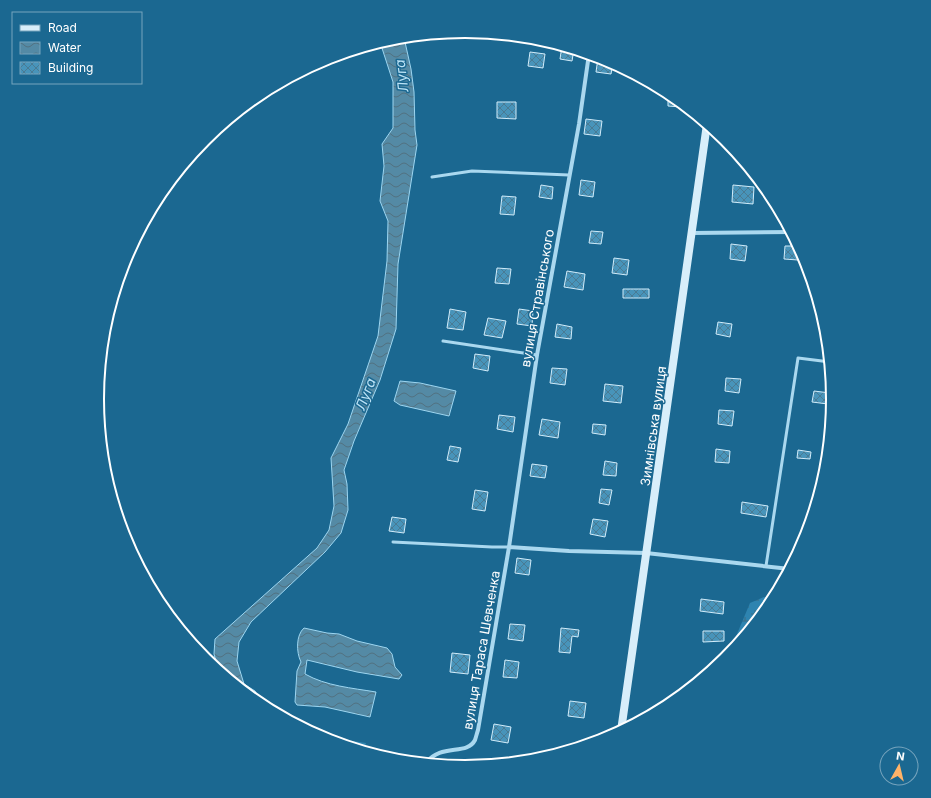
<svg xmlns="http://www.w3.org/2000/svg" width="931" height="798" viewBox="0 0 931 798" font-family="Inter,sans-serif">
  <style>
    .green { fill: #2e84b0 }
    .wetland { fill: url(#wetland-marsh) }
    .water { fill: url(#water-waves); stroke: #9dd6f1 }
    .building { fill: url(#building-cross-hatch); stroke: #d1ecfa }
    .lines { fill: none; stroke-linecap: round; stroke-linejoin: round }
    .lane { stroke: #aad8ef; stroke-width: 3 }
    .street { stroke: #aad8ef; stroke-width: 4 }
    .secondary { stroke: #d8eefa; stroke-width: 8 }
    .labels { text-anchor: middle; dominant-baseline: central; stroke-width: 3; stroke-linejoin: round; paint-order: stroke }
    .street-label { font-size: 13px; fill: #fff; stroke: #1b6891 }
    .water-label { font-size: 14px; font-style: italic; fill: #bde4f7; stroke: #1b6891 }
    .rim { fill: none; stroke: #fff; stroke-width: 2 }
  </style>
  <defs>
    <pattern id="wetland-marsh" width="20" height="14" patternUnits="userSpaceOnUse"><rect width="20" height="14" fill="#2e84b0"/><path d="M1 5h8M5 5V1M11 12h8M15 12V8" fill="none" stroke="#3c6b83"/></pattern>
    <pattern id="water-waves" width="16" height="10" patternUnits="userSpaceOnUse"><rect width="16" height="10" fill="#548aa5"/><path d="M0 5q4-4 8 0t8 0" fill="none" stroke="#517181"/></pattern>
    <pattern id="building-cross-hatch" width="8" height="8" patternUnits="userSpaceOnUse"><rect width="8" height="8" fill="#4894ba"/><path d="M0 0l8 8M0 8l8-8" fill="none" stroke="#497b94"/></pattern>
  </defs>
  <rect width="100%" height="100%" fill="#1b6891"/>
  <path class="green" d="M305,729L340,739L366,743L364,751L324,739Z"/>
  <path class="wetland" d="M764,597L772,598L773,600L730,654L737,634L750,603Z"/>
  <path class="water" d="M402,37L405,42L411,69L414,92L415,130L417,145L398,264L396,329L380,380L354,441L344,470L347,484L348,510L341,533L325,552L251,622L239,642L237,661L244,684L255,691L264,706L218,669L214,654L215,639L317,548L329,530L334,506L331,458L348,424L378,336L387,261L388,221L380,201L384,166L382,144L393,128V82L380,42L394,38Z
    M400,381L420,383L456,391L449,416L400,405L394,401Z
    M304,628L327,633L339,634L357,641L387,648L392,654L395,667L402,675L399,679L357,672L307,660L305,674C326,686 352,688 376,692L370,717L325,707L297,705L295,702L297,671L301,662C296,652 296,635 304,628Z"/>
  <path class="building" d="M562,46L574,49L572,61L560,59Z
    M530,52L545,54L543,68L528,66Z
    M598,58L607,59L613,62L611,74L596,72Z
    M668,99L679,100L681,102V107L668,106Z
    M497,102H516V119L497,118Z
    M586,119L602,121L600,136L584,134Z
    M581,180L595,182L593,197L579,195Z
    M541,185L553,187L552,199L539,197Z
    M733,185L754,187L753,204L732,202Z
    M502,196L516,197L514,215L500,214Z
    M591,231L603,232L601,244L589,243Z
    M731,244L747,246L745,261L730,259Z
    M785,246H798V260L784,259Z
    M614,258L629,260L627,275L612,273Z
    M497,268L511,269L509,284L495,283Z
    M567,271L585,274L583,290L564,287Z
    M623,289H649V298H623Z
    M450,309L466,312L463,330L447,328Z
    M519,309L533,311L532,326L517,324Z
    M488,318L506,321L502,338L484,335Z
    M718,322L732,324L730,337L716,334Z
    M557,324L572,327L571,339L555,337Z
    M475,354L490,356L488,371L473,368Z
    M552,368L567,369L565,385L550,383Z
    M726,378L741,379L739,393L725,391Z
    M605,384L623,386L621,403L603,401Z
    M814,391L830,393L828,404L812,402Z
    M719,410L734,411L732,426L718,424Z
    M499,415L515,417L513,432L497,429Z
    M542,419L560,422L558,438L539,435Z
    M593,424L606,425L605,435L592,433Z
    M450,446L461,448L458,462L447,460Z
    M716,449L730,451L729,463L715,462Z
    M798,450L811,452L810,459L797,458Z
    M605,461L617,463L616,476L603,475Z
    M532,464L547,466L545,478L530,476Z
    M601,489L612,490L609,505L599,503Z
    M475,490L488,492L485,511L472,509Z
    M742,502L768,506L766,517L741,513Z
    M392,517L406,519L404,533L389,531Z
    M593,519L608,521L605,537L590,534Z
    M517,558L531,560L529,575L515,573Z
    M701,599L724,602L723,614L700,611Z
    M510,624L525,625L523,641L508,639Z
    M561,628L579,630L578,637L572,636L570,653L559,652Z
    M703,631H724V641L703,642Z
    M452,653L470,655L468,674L450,672Z
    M505,660L519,662L517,678L503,677Z
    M570,701L586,703L584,718L568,716Z
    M494,724L511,727L508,743L491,740Z"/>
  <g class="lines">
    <path class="lane" d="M432,177L472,171L569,175
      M443,341L537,355
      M393,542L492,547H509
      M766,566L798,358L830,362"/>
    <path class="street" d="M692,233L792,232
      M509,547L569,551L646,553L790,569
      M426,763C441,743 467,756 475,740C476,737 477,733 478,730L509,547L537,355L579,124L589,54"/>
    <path class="secondary" d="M621,731L707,124"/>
  </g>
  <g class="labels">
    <g class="street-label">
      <text transform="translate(537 298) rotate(-80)">вулиця Стравінського</text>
      <text transform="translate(653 426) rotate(-82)">Зимнівська вулиця</text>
      <text transform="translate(481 650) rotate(-80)">вулиця Тараса Шевченка</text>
    </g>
    <g class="water-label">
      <text transform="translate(401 76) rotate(-97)">Луга</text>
      <text transform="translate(365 394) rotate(-69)">Луга</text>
    </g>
  </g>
  <path d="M0 0H931V798H0ZM104 399a361 361 0 1 1 722 0a361 361 0 1 1-722 0Z" fill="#1b6891" fill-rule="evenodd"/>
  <path class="rim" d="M104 399a361 361 0 1 1 722 0a361 361 0 1 1-722 0Z"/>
  <rect x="12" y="12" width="130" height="72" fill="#1b6891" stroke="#76a4bd"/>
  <rect x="20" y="25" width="20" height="6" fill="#d8eefa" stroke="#76a4bd"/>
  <text x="48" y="32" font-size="12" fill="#ffffff">Road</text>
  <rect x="20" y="42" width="20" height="12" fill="url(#water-waves)" stroke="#76a4bd"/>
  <text x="48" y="52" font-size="12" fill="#ffffff">Water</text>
  <rect x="20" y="62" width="20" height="12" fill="url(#building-cross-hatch)" stroke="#76a4bd"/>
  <text x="48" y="72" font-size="12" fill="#ffffff">Building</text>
  <g transform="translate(899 766) rotate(8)"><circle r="19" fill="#1b6891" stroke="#76a4bd"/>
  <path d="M0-3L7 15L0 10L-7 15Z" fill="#ffb368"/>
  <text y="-6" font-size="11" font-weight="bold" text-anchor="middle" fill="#ffffff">N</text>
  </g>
</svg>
